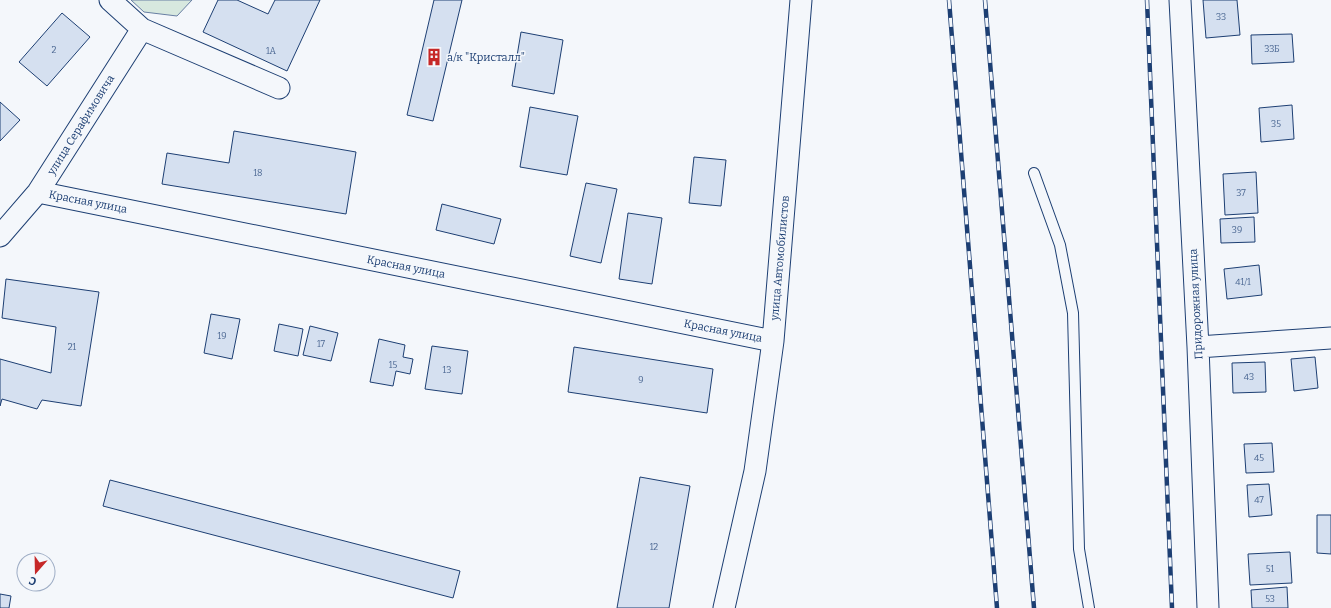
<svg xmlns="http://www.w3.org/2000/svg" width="1331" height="608" viewBox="0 0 1331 608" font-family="Bitter,serif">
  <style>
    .green { fill: #d7e8df; stroke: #687fa3 }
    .building { fill: #d5e0f0; stroke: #1d3f73 }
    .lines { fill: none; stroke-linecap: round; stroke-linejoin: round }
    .lane-casing { stroke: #1d3f73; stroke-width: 12 }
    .street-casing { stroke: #1d3f73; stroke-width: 23 }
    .lane { stroke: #f4f7fb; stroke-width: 10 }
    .street { stroke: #f4f7fb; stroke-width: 21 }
    .rail-casing { stroke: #1d3f73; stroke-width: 4.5 }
    .rail { stroke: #f4f7fb; stroke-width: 3; stroke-dasharray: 9; stroke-linecap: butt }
    .labels { text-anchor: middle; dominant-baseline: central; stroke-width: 3; stroke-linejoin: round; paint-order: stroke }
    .number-label { font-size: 9px; fill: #4b6792 }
    .poi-label { font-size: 11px; fill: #1d3f73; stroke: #f4f7fb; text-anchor: start }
    .street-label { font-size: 11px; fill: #1d3f73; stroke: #f4f7fb }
  </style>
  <rect width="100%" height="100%" fill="#f4f7fb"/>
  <path class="green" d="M131,0H192L177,16L144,12Z"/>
  <path class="building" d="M218,0H237L268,14L275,0H320L287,71L203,32Z
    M434,0H462L433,121L407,115Z
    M1203,0H1237L1240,35L1206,38Z
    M62,13L90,37L47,86L19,62Z
    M521,32L563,40L554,94L512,86Z
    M1292,34L1294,62L1252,64L1251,35Z
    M0,102L20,120L0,141Z
    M1292,105L1294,139L1261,142L1259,108Z
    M530,107L578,116L567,175L520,167Z
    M234,131L356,152L346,214L162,184L167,153L229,163Z
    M694,157L726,160L721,206L689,203Z
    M1256,172L1258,213L1225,215L1223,174Z
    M586,183L617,189L601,263L570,256Z
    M442,204L501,219L494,244L436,230Z
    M628,213L662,218L652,284L619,279Z
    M1254,217L1255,242L1221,243L1220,219Z
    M1259,265L1262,295L1227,299L1224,269Z
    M6,279L99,292L81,406L42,400L37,409L2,399L0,406V359L51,373L56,327L2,318Z
    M211,314L240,319L232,359L204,353Z
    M279,324L303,329L298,356L274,351Z
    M310,326L338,333L331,361L303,355Z
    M379,339L405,345L403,357L413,359L410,374L396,371L393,386L370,382Z
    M432,346L468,351L462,394L425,389Z
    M574,347L713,369L707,413L568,392Z
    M1315,357L1318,388L1294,391L1291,359Z
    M1265,362L1266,392L1233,393L1232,363Z
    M1272,443L1274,472L1246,473L1244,444Z
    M640,477L690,486L669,608H617Z
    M110,480L460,571L453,598L103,506Z
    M1269,484L1272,515L1249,517L1247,485Z
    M1317,515H1331V554L1317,553Z
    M1290,552L1292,583L1250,585L1248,554Z
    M1287,587L1288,608H1252L1251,590Z
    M0,594L11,596L9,608H0Z"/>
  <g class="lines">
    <g class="lane-casing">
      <path id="lane" d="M1034,173L1060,245L1073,313L1079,549L1089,608"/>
    </g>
    <g class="street-casing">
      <path id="street" d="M110,0L142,29L279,88
        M1180,0L1198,347L1208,608
        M38,192L773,341
        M0,236L38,192L142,29
        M1198,347L1331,338
        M724,608L755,471L773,341L801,0"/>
    </g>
    <use href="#lane" class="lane"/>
    <use href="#street" class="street"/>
    <g class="rail-casing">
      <path id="rail" d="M949,0L997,608
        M985,0L1034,608
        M1147,0L1172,608"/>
    </g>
    <use href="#rail" class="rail"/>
  </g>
  <defs>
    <g id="building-bare" transform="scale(1.38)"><path d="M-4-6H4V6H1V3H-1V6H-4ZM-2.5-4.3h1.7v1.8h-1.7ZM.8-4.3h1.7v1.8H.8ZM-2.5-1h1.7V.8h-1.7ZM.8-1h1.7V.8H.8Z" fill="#c62828" stroke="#f4f7fb" stroke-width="2.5" paint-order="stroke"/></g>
  </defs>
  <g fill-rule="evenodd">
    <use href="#building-bare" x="434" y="57"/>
  </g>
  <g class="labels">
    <g class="number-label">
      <text x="1221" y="17">33</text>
      <text x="1272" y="49">33Б</text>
      <text x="54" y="50">2</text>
      <text x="271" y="51">1А</text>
      <text x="1276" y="124">35</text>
      <text x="258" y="173">18</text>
      <text x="1241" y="193">37</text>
      <text x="1237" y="230">39</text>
      <text x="1243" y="282">41/1</text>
      <text x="222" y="336">19</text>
      <text x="321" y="344">17</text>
      <text x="72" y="347">21</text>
      <text x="393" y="365">15</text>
      <text x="447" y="370">13</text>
      <text x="1249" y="377">43</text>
      <text x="641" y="380">9</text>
      <text x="1259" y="458">45</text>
      <text x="1259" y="500">47</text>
      <text x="654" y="547">12</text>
      <text x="1270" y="569">51</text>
      <text x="1270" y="599">53</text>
    </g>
    <g class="poi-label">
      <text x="447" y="57">а/к "Кристалл"</text>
    </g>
    <g class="street-label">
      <text transform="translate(81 125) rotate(-58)">улица Серафимовича</text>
      <text transform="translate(88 202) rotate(11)">Красная улица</text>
      <text transform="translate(780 258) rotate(-85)">улица Автомобилистов</text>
      <text transform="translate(406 267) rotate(11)">Красная улица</text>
      <text transform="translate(1196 304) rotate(-93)">Придорожная улица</text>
      <text transform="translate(723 331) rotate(11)">Красная улица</text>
    </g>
  </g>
  <g transform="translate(36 572) rotate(200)"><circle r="19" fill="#f4f7fb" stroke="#9eadc5"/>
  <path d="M0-3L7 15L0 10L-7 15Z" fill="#c62828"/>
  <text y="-6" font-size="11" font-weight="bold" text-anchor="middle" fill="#1d3f73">С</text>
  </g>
</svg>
